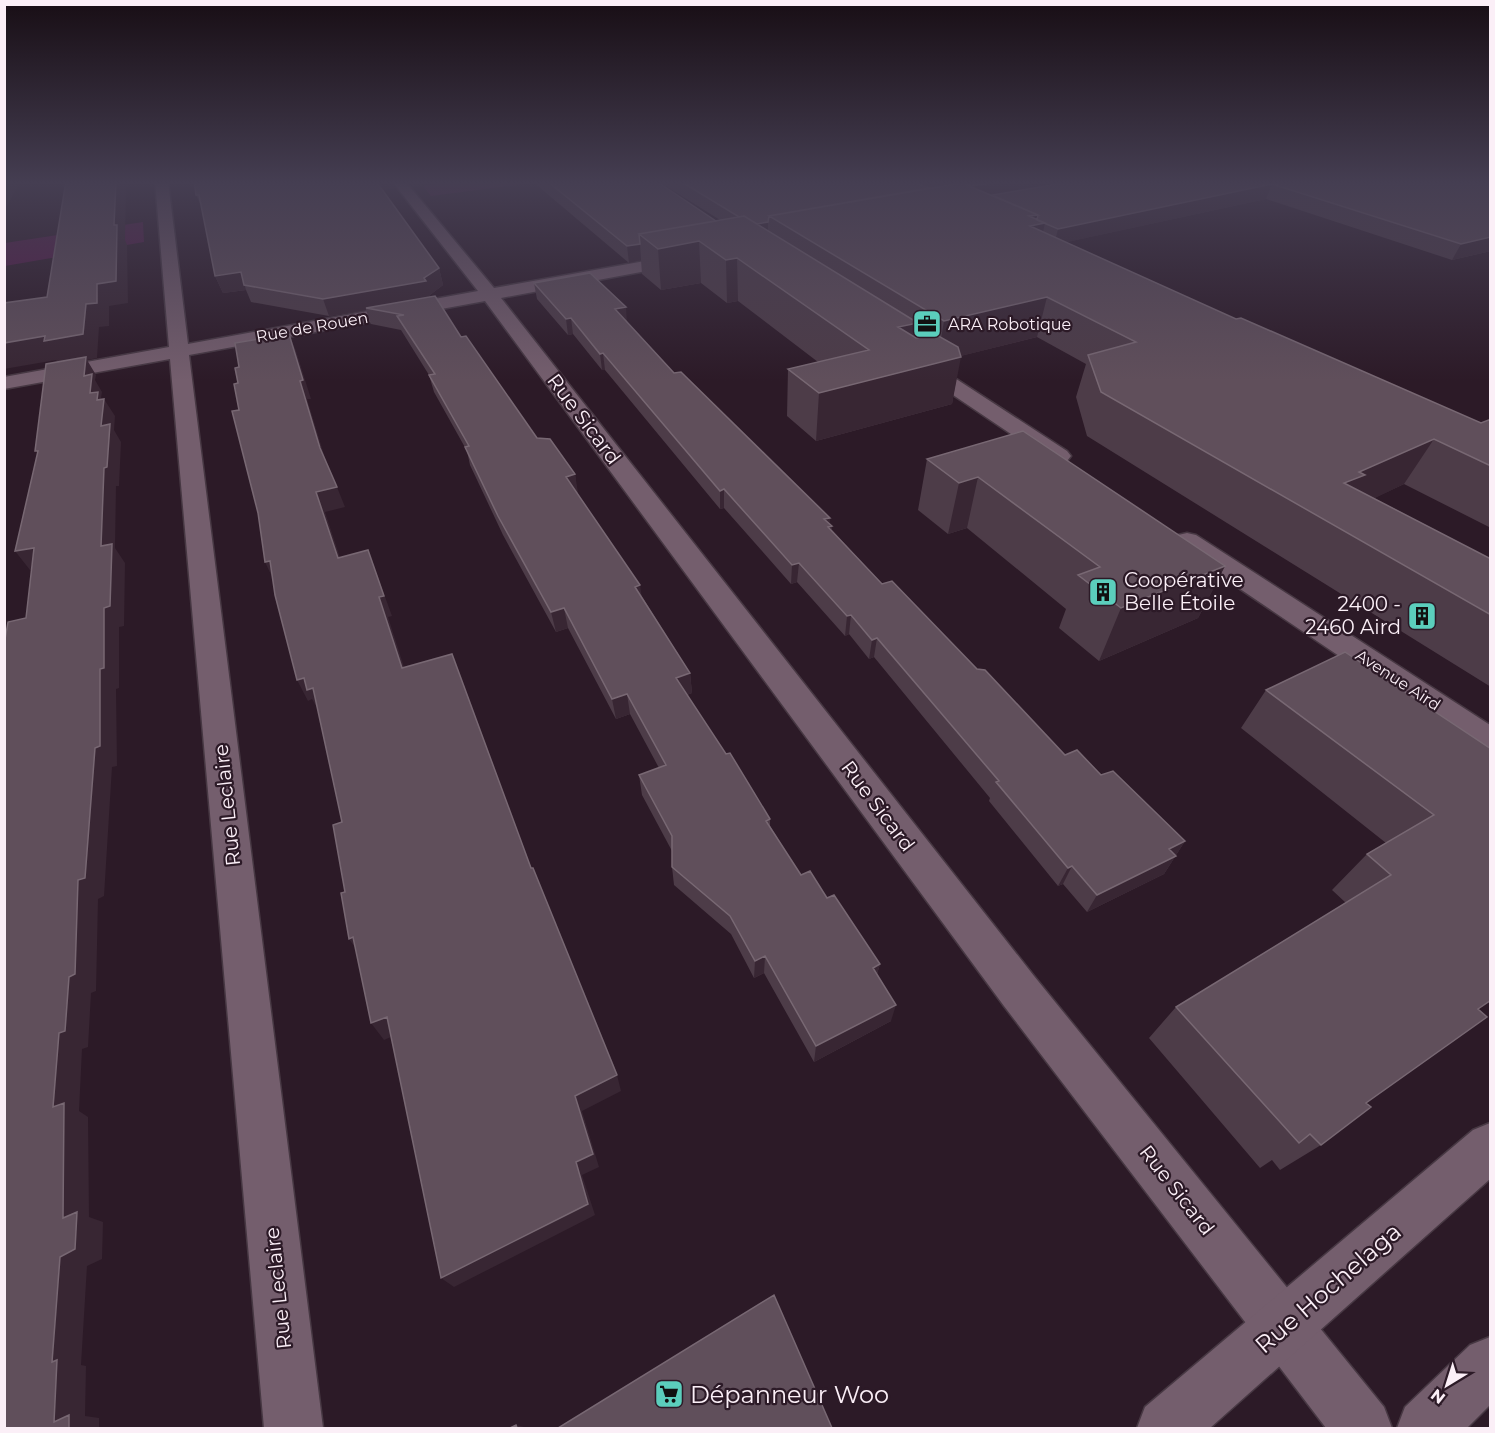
<svg xmlns="http://www.w3.org/2000/svg" width="1495" height="1433" viewBox="0 0 1495 1433" font-family="Montserrat,sans-serif">
  <style>
    .green { fill: #551949 }
    .lines { fill: none; stroke-linecap: round; stroke-linejoin: round }
    .minor-casing { stroke: #473843; stroke-width: 3 }
    .secondary-casing { stroke: #473843; stroke-width: 3 }
    .minor { fill: #745e6d; fill-rule: evenodd }
    .secondary { fill: #745e6d; fill-rule: evenodd }
    .wall { fill: #4d3c48 }
    .shaded-wall { fill: #382633 }
    .building { fill: #604f5b; stroke: #786873; stroke-width: 1.5 }
    .labels { text-anchor: middle; dominant-baseline: central; stroke-width: 4.5; stroke-linejoin: round; paint-order: stroke }
    .far-poi-label { font-size: 16px; fill: #fbeff7; stroke: #2c1a27; text-anchor: start }
    .far-street-label { font-size: 16px; fill: #fbeff7; stroke: #2c1a27 }
    .street-label { font-size: 20px; fill: #fbeff7; stroke: #2c1a27 }
    .poi-label { font-size: 20px; fill: #fbeff7; stroke: #2c1a27; text-anchor: start }
    .near-street-label { font-size: 24px; fill: #fbeff7; stroke: #2c1a27 }
    .near-poi-label { font-size: 24px; fill: #fbeff7; stroke: #2c1a27; text-anchor: start }
  </style>
  <rect width="100%" height="100%" fill="#2c1a27"/>
  <path class="green" d="M459,181H547L431,196L423,186Z
    M143,222L144,242L5,266V243Z"/>
  <g class="lines">
    <g class="minor-casing">
      <path id="minor" d="M155,181H168L188,344L478,291L392,181H405L494,288L684,254L690,256L692,259L690,262L684,264L501,298L1034,976L1384,1407L1392,1428H1326L1004,1006L485,301L189,355L323,1428H264L170,359L4,389V377L169,347Z
        M917,356L924,358L1067,451L1071,456L1067,461L1059,463L1051,461L910,366L907,362L910,358Z
        M1187,533L1196,535L1490,725V754L1478,750L1178,547L1174,541L1178,535Z"/>
    </g>
    <g class="secondary-casing">
      <path id="secondary" d="M1490,1123V1179L1210,1428H1137L1145,1407L1473,1130Z
        M1490,1337V1405L1467,1428H1397L1405,1407L1470,1345Z"/>
    </g>
    <use href="#minor" class="minor"/>
    <use href="#secondary" class="secondary"/>
  </g>
  <path class="wall" d="M532,181H656L716,221L720,220L658,181H1491V251L1452,260L1266,199L1066,242L1236,319L1481,423L1491,419V528L1404,484L1374,498L1491,559V687L1087,436L1076,397L1086,364L1037,337L960,356L952,404L816,441L787,416L788,369L818,362L738,301L727,303L701,283L661,290L642,274L641,260L629,263Z
    M395,188L383,190L439,268L443,285L430,295V296L537,438L575,474L577,493L690,673L692,693L687,695L726,754L770,819V826L801,875L827,898L880,964L877,974L891,1021L814,1062L764,973L754,978L731,934L674,885L672,867V851L642,795L639,775L659,768L630,714L616,719L568,628L556,632L503,535L470,465L467,451L434,392L429,375L401,330L371,324L366,310L329,316L251,302L246,290L223,293L215,276L201,205L196,195Z
    M534,283L627,323L674,373L830,518L829,523L832,526V530L882,584L977,669L1065,755L1101,775L1185,841L1164,874L1087,912L1063,884L1058,886L989,801L990,798L874,657L869,659L849,634L845,636L797,582L791,584L724,508L720,509L605,370H602L573,334L568,335L537,299Z
    M1023,431L1225,566L1198,618L1099,661L1059,628L1066,609L967,528L948,534L918,510L927,459Z
    M1266,690L1491,749L1478,1009L1366,1103L1321,1145L1280,1170L1272,1160L1260,1168L1149,1038L1176,1007L1346,903L1332,890L1367,854L1386,843L1241,728Z"/>
  <path class="shaded-wall" d="M4,181H21L4,211Z
    M116,181H123L126,187L125,240L127,245L128,303L109,306V326L99,327L97,358L87,360L96,375L95,380L102,392L101,398L104,402V399L115,416L114,430L121,442L119,486H116L115,548L125,563L124,626L119,627V688L116,689L117,766L112,767L104,896L98,899L96,991L91,993L88,1047L82,1049L79,1111L88,1117L89,1217L103,1222L102,1259L87,1266L81,1365L86,1366L85,1416L99,1418V1428H69L54,1422L52,1362L63,1218L53,1107L59,1033L69,977L78,880L100,669L101,546L59,365L56,360L4,369V343L86,304L97,284L114,225Z
    M374,181H393L395,188L377,191Z
    M411,181H454L412,186Z
    M1005,181H1086L986,198L963,188Z
    M1272,184L1266,199L1054,245L1058,229Z
    M1038,215L1045,223L1037,259L1029,216Z
    M768,222V238L752,225Z
    M1491,237V251L1452,260L1461,244Z
    M699,241L701,283L661,290L658,249Z
    M640,244L641,260L629,263L627,246Z
    M737,258L738,301L727,303L726,260Z
    M439,268L443,285L430,295L431,298L366,308V310L329,316L323,299L424,278Z
    M241,272L246,290L223,293L215,276Z
    M1047,297L1037,337L937,362L944,321Z
    M626,307L627,323L615,309Z
    M571,318L573,334L568,335L566,319Z
    M918,323L911,368L898,327Z
    M289,334L296,351L311,399H307L328,468L320,448L300,381Z
    M603,353L605,370H602L600,354Z
    M961,357L952,404L816,441L819,393Z
    M1434,439L1404,484L1342,514L1344,483L1359,472Z
    M575,474L578,493L569,495L566,477Z
    M978,477L967,528L948,534L959,483Z
    M337,487L345,507L325,512L347,579L338,558L316,492Z
    M724,489V508L720,509V491Z
    M830,518L829,527L832,526L830,545L824,519Z
    M34,548L48,567L30,570L15,551Z
    M368,550L392,616L388,617L411,689L402,668L379,597Z
    M270,561L275,583L265,562Z
    M799,563L797,582L791,584L792,565Z
    M1225,566L1198,618L1099,661L1121,608Z
    M640,585L643,605L635,587Z
    M564,608L568,628L556,632L551,612Z
    M851,615L849,634L845,636L847,616Z
    M877,638L874,657L869,659L872,640Z
    M690,673L692,693L678,698L676,678Z
    M304,678L313,688L319,711L312,699L308,701L297,680Z
    M627,694L630,714L616,719L612,699Z
    M1185,841L1164,874L1087,912L1097,895L1169,849Z
    M1072,866L1063,884L1058,886L1068,868Z
    M353,937L362,957L349,939Z
    M765,956L764,973L754,978L755,961Z
    M880,964L875,981L873,968Z
    M896,1005L891,1021L814,1062L816,1046Z
    M387,1017L400,1033L384,1040L371,1023Z
    M617,1075L621,1091L582,1111L599,1167L582,1175L595,1215L454,1287L441,1278L576,1162L575,1096Z
    M516,1425L528,1428H517Z"/>
  <path class="building" d="M66,181H116L114,225H117L116,281L97,284V303L86,304L83,334L44,341L45,336L4,343V303L47,297Z
    M194,181H376L439,268L424,278L426,281L323,299L244,285L241,272L215,276L199,195H196Z
    M547,181H656L716,221L639,234L640,244L627,246Z
    M680,181H911L929,188L769,216L768,222L757,224L744,216L739,217Z
    M945,181H1005L971,186L962,183L954,184Z
    M1076,181H1491V237L1461,244L1272,184L1058,229L1037,220L1038,215L992,195Z
    M962,183L1038,215L1029,216L1045,223L1030,226L1236,319L1241,318L1481,423L1491,419V466L1434,439L1359,472L1365,475L1344,483L1491,559V615L1101,392L1088,355L1136,342L1047,297L944,321L769,216Z
    M744,216L918,323L898,327L916,338L935,334L958,347L961,357L819,393L788,369L869,350L737,258L726,260L699,241L658,249L639,234Z
    M590,273L626,307L615,309L674,373L681,372L830,518L824,519L832,526L828,527L882,584L892,581L977,669L985,670L1065,755L1077,750L1101,775L1113,771L1185,841L1169,849L1176,856L1097,895L1072,866L1068,868L996,782L999,781L877,638L872,640L851,615L847,616L799,563L792,565L724,489L720,491L603,353L600,354L571,318L566,319L534,283Z
    M435,296L461,337L466,336L537,438L550,439L575,474L566,477L640,585L635,587L690,673L676,678L726,754L730,753L770,819L766,821L801,875L810,871L827,898L834,895L880,964L873,968L896,1005L816,1046L765,956L755,961L730,916L672,867V836L639,775L666,765L627,694L612,699L564,608L551,612L498,516L465,447L469,446L429,375L435,374L397,316L404,315L366,308Z
    M289,334L303,380L300,381L320,448L337,487L316,492L338,558L368,550L384,596L379,597L402,668L452,654L531,868H533L617,1075L575,1096L593,1154L576,1162L588,1204L441,1278L387,1017L371,1023L353,937L349,939L341,893L345,892L333,825L342,822L313,688L307,690L304,678L297,680L275,595L270,561L265,562L258,513L232,411L239,410L234,384L238,383L235,368L239,367L235,343Z
    M86,357L84,376L92,374L90,393L98,392L97,400L104,399L101,426L110,424L107,467L104,468L101,546L112,544L110,606L104,608V668L100,669V746L95,748L85,878L78,880L75,974L69,977L65,1031L59,1033L53,1107L64,1103L63,1218L77,1212L75,1249L60,1257L52,1362L57,1360L54,1422L69,1415V1428H4V645L8,622L26,618L34,548L15,551L38,451H35L46,364Z
    M1023,431L1225,566L1121,608L1078,575L1100,567L978,477L959,483L927,459Z
    M1345,652L1491,749V1000L1478,1009L1487,1017L1366,1103L1371,1107L1321,1145L1310,1134L1299,1143L1176,1007L1391,875L1367,854L1434,815L1266,690Z
    M774,1295L832,1428H558Z
    M516,1425L517,1428H510Z"/>
  <linearGradient id="sky" x2="0" y2="1"><stop stop-color="#180e15"/><stop offset="0.48" stop-color="#453e52"/><stop offset="1" stop-color="#453e52" stop-opacity="0"/></linearGradient>
  <rect width="1495" height="381" fill="url(#sky)"/>
  <defs>
    <g id="office-square" transform="scale(1.5)"><rect x="-9" y="-9" width="18" height="18" rx="4" fill="#5bcebc" stroke="#2c1a27"/><path d="M-6-3h4V-5.5h4V-3h4V5H-6ZM-1-4.5V-3h2v-1.5ZM-6 0V1H6V0Z" fill="#111"/></g>
    <g id="building-square" transform="scale(1.5)"><rect x="-9" y="-9" width="18" height="18" rx="4" fill="#5bcebc" stroke="#2c1a27"/><path d="M-4-6H4V6H1V3H-1V6H-4ZM-2.5-4.3h1.7v1.8h-1.7ZM.8-4.3h1.7v1.8H.8ZM-2.5-1h1.7V.8h-1.7ZM.8-1h1.7V.8H.8Z" fill="#111"/></g>
    <g id="supermarket-square" transform="scale(1.5)"><rect x="-9" y="-9" width="18" height="18" rx="4" fill="#5bcebc" stroke="#2c1a27"/><path d="M-6-5.5h2.5l.6 2H6L4.5 2H-2.5L-4.4-4H-6ZM-1.5 3.2a1.3 1.3 0 1 0 .1 0ZM3 3.2a1.3 1.3 0 1 0 .1 0Z" fill="#111"/></g>
  </defs>
  <g fill-rule="evenodd">
    <use href="#office-square" x="927" y="324"/>
    <use href="#building-square" x="1103" y="592"/>
    <use href="#building-square" x="1422" y="616"/>
    <use href="#supermarket-square" x="669" y="1394"/>
  </g>
  <g class="labels">
    <g class="far-poi-label">
      <text x="948" y="324">ARA Robotique</text>
    </g>
    <g class="far-street-label">
      <text transform="translate(312 327) rotate(-10)">Rue de Rouen</text>
      <text transform="translate(1398 680) rotate(33)">Avenue Aird</text>
    </g>
    <g class="street-label">
      <text transform="translate(584 419) rotate(53)">Rue Sicard</text>
      <text transform="translate(227 805) rotate(-96)">Rue Leclaire</text>
      <text transform="translate(878 806) rotate(53)">Rue Sicard</text>
      <text transform="translate(1177 1190) rotate(52)">Rue Sicard</text>
      <text transform="translate(278 1288) rotate(-96)">Rue Leclaire</text>
    </g>
    <g class="poi-label">
      <text x="1124" y="580">Coopérative<tspan x="1124" dy="23">Belle Étoile</tspan></text>
      <text x="1401" y="604" text-anchor="end">2400 -<tspan x="1401" dy="23">2460 Aird</tspan></text>
    </g>
    <g class="near-street-label">
      <text transform="translate(1328 1288) rotate(-41)">Rue Hochelaga</text>
    </g>
    <g class="near-poi-label">
      <text x="690" y="1394">Dépanneur Woo</text>
    </g>
  </g>
  <rect width="1495" height="1433" fill="none" stroke="#fbeff7" stroke-width="12"/>
  <g transform="translate(1447 1385) rotate(218)" stroke="#2c1a27" stroke-width="4.5" paint-order="stroke">
  <path d="M0-4.5L10 22L0 15L-10 22Z" fill="#fbeff7"/>
  <text y="-9" font-size="16" font-weight="bold" text-anchor="middle" fill="#fbeff7">N</text>
  </g>
</svg>
